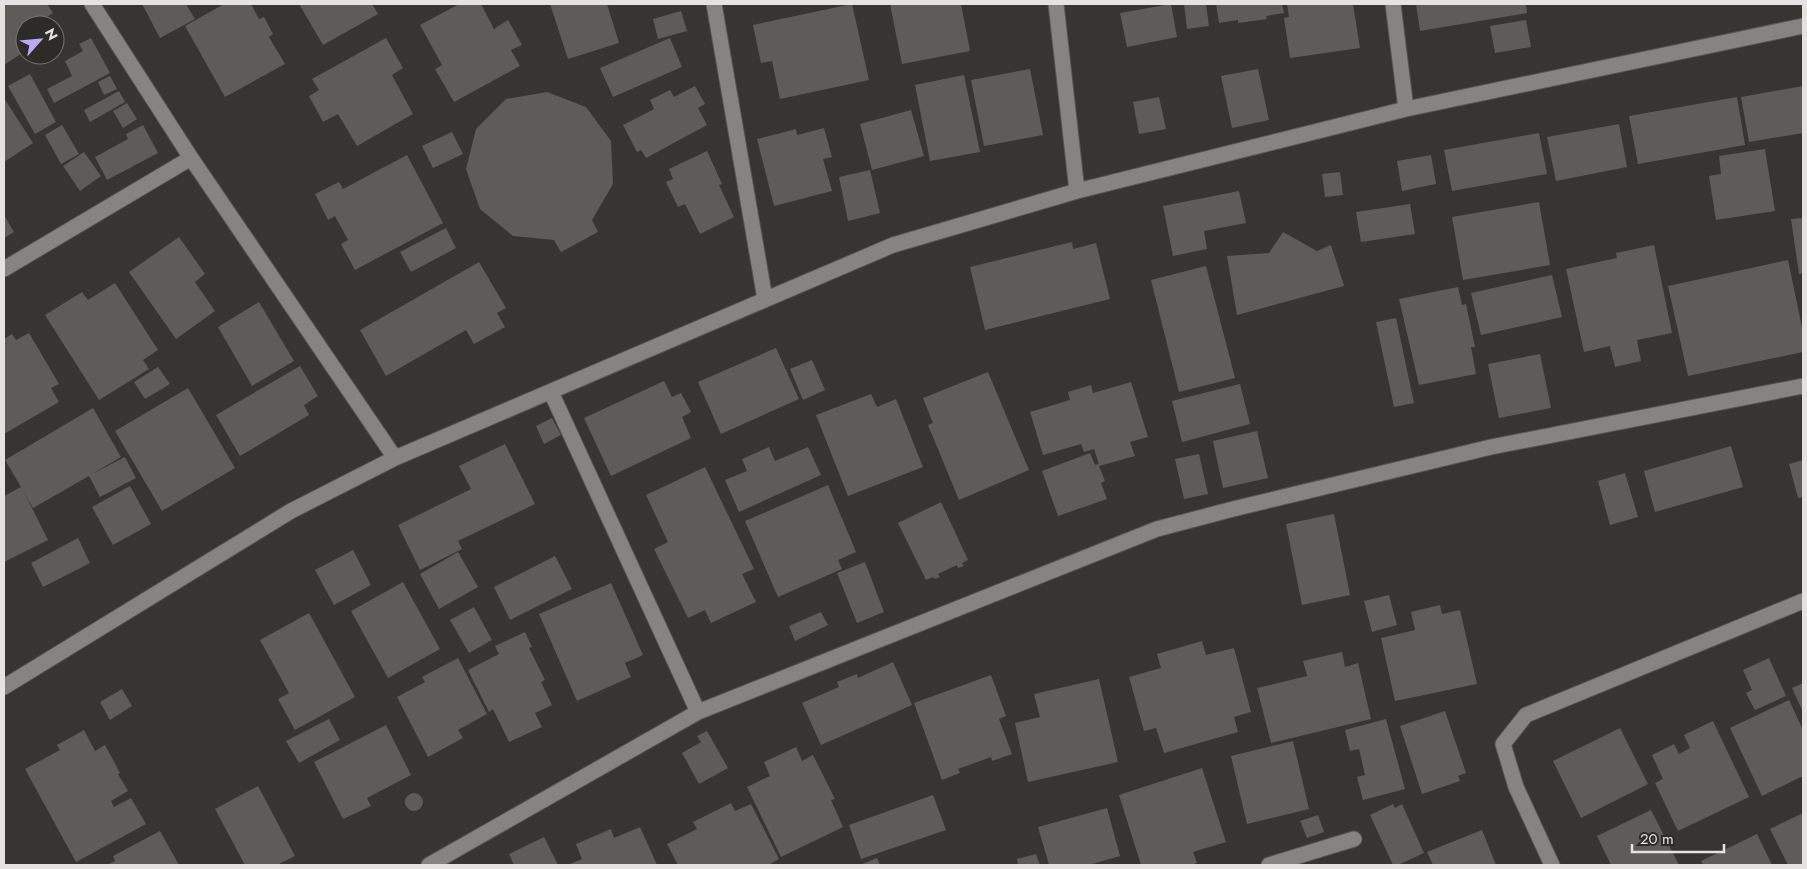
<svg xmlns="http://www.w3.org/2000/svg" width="1807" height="869" viewBox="0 0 1807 869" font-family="Jost,sans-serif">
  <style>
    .building { fill: #5e5c58 }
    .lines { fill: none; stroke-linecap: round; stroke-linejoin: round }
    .minor-casing { stroke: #555451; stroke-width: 17 }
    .minor { stroke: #868480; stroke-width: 15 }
  </style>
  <rect width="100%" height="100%" fill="#363531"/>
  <path class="building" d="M4,4H47L53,13L34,25H25V51L4,65Z
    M142,4H186L195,19L160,38Z
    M224,4H251L259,19L264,17L273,34L269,37L285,64L225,97L185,26Z
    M299,4H372L378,14L323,45Z
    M459,4H481L494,29L508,20L522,45L511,50L520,66L454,102L435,69L442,65L420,25Z
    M550,4H607L619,43L568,59Z
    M852,4L869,80L780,99L772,61L761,63L753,25Z
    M890,4H961L970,51L902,64Z
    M1171,4L1177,37L1127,47L1120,13Z
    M1184,4H1206L1209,26L1187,29Z
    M1216,4H1282L1284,13L1266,16L1267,19L1238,23V20L1219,23Z
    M1287,4H1353L1360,48L1290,58L1284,18L1289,17Z
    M1416,4H1526L1527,13L1420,31Z
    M681,11L687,31L658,39L653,19Z
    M1526,20L1531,47L1495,53L1490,26Z
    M91,38L110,73L54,103L47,89L72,76L65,61L83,51L79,44Z
    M386,38L403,68L392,75L413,114L357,146L338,114L323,122L309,96L319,90L312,79Z
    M670,38L682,67L613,97L600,68Z
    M1030,69L1043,135L984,146L971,80Z
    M1258,69L1269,120L1232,128L1221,76Z
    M30,74L56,122L35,134L8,86Z
    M964,75L980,152L930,161L915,85Z
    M110,76L117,89L104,95L98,82Z
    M695,86L705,104L698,108L707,125L646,158L641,150L637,152L623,125L654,109L650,100L670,90L674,97Z
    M1803,86V133L1749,142L1741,97Z
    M119,91L125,102L90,122L84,110Z
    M547,92L586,107L611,141L613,184L592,220L598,232L561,252L554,240L513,236L480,209L466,169L476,129L506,99Z
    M1159,97L1166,129L1139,134L1133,102Z
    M1737,97L1745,145L1638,164L1629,116Z
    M4,98L33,143L4,162Z
    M127,103L137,119L123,128L113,111Z
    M911,110L924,156L872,170L860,124Z
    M1619,124L1627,167L1556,181L1547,137Z
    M62,125L79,154L61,164L45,135Z
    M143,125L158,153L107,180L95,157L128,139L126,134Z
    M824,128L832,157L823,159L832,191L774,206L757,139L796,129L797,135Z
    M452,132L463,154L433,168L422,146Z
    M1539,133L1547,174L1452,191L1444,150Z
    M1765,149L1775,211L1716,220L1709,176L1721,174L1719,156Z
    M707,151L722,184L719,185L734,217L700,234L685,204L678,207L666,182L673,179L669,169Z
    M84,152L101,176L80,191L63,166Z
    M407,155L443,223L355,270L341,244L348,240L335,216L328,220L315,194L339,182L343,189Z
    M1431,155L1436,184L1402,191L1397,161Z
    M870,170L880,213L848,221L839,177Z
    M1340,172L1343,195L1325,197L1322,174Z
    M1239,191L1246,223L1204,231L1207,249L1173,256L1163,206Z
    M1539,202L1550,265L1463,280L1452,217Z
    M1410,204L1415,234L1361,242L1356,212Z
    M4,215L14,232L4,238Z
    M1803,218V273L1799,274L1791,219Z
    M446,228L456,248L411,272L400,252Z
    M1283,232L1317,251L1331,245L1344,286L1237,315L1227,256L1269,253Z
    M179,237L205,274L195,282L215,311L176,339L129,272Z
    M1072,242L1073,249L1096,243L1110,299L985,330L970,267Z
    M1654,245L1672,333L1637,340L1641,361L1615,367L1610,346L1584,352L1566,269L1617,258L1616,253Z
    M1788,260L1803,332V352L1688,376L1668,286Z
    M479,262L506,308L497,313L505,327L474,344L466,330L386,376L360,330Z
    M1206,266L1235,378L1179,392L1151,280Z
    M1552,275L1562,317L1481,335L1471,293Z
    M115,283L158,350L143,360L149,369L99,400L45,315L82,292L88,300Z
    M1458,287L1462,305L1466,304L1475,347H1471L1476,374L1419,385L1399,299Z
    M259,302L294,361L252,386L218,327Z
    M1396,318L1414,403L1394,407L1376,322Z
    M29,333L59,384L51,388L59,402L4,434V339L12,334L16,340Z
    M776,348L799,399L721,434L698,382Z
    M1540,354L1551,408L1499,418L1488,364Z
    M812,360L825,390L803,400L790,369Z
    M300,366L318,396L304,405L309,415L240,456L216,415Z
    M158,367L170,384L145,399L134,382Z
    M988,372L1029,470L959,500L928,425L933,423L923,398Z
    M664,381L672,397L681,393L691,412L682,417L691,438L611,476L584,418Z
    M1131,382L1148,437L1130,442L1135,456L1099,466L1105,481L1101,483L1107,499L1058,516L1042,471L1090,453L1095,465L1099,464L1094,449L1084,452L1081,444L1043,455L1030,412L1070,400L1068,392L1091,385L1093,393Z
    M1240,384L1250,424L1182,442L1172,401Z
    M188,388L235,468L162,511L115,431Z
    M871,394L877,407L896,399L923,467L848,496L816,415Z
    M93,408L121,457L92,474L125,457L136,478L100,497L89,476L33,508L23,490L48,540L4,562V496L21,487L5,460Z
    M552,418L561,435L544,444L536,426Z
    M1257,431L1268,478L1223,488L1213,441Z
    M505,444L535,504L458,541L462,549L420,570L398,525L471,489L459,466Z
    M1731,446L1743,487L1655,512L1644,471Z
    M769,447L775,461L808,447L821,475L739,512L725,480L747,471L742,459Z
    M1199,454L1208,494L1184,499L1175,459Z
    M1803,460V497L1798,498L1789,464Z
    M705,467L754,569L742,574L756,602L711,623L705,610L688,618L654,549L668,542L646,495Z
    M1625,473L1638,517L1610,525L1598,481Z
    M828,485L856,552L838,560L842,569L778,597L745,521Z
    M130,486L151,524L113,545L92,507Z
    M941,502L968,560L962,563L964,566L958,568L957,565L938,574L940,577L935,579L933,577L926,580L898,523Z
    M1334,514L1350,595L1302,605L1286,524Z
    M78,538L90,563L43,587L31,563Z
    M353,550L371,585L334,605L315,570Z
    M458,552L478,587L439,609L420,574Z
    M555,556L572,589L510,620L494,587Z
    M865,562L884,612L857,623L837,573Z
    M403,582L440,649L388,678L351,611Z
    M611,583L643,655L625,663L631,677L577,701L539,614Z
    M1389,595L1397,625L1372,632L1364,601Z
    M1440,605L1442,614L1460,610L1477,684L1395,701L1381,638L1415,630L1411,612Z
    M474,607L492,640L469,653L450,620Z
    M821,612L828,625L795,641L789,626Z
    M309,613L355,697L295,730L278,699L289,693L260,640Z
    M525,632L532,647L529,648L545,680L541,682L552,705L535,713L542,727L509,742L493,709L489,712L468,670L499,654L495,646Z
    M1202,641L1206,655L1234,648L1251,712L1234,717L1238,732L1164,753L1156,728L1144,731L1129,677L1161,668L1157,654Z
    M1342,652L1345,667L1358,663L1371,719L1271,743L1257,688L1307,676L1303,661Z
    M458,658L487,714L458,730L463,738L428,757L397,697L425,682L422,677Z
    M1769,658L1786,696L1755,710L1746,693L1752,690L1743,670Z
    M893,662L912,705L821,745L802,703L839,687L837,682L857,674L858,678Z
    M991,675L1006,716L999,719L1012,754L992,761L991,757L958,769L960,773L942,780L914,703Z
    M1099,679L1118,762L1028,782L1015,723L1040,717L1034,694Z
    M1803,683V712L1792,688Z
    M122,689L132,706L110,720L100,702Z
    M1789,700L1803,730V776L1762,796L1730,728Z
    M1445,711L1466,773L1458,776L1460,781L1422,794L1400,726Z
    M329,719L340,740L299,763L286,741Z
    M1386,719L1405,789L1363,800L1357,777L1365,775L1359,749L1350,751L1345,730Z
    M1713,721L1749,797L1678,831L1655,783L1663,779L1652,755L1674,744L1679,754L1690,748L1684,735Z
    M386,725L411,775L367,798L371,806L343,819L314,762Z
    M1620,728L1648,784L1581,818L1553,761Z
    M84,730L95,751L105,745L120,773L118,774L128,791L111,801L114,807L131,798L146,824L76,862L25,769L60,750L57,745Z
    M707,731L728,768L699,784L682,753L701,742L697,736Z
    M1293,741L1309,809L1247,824L1231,756Z
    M796,747L802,761L813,755L835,799L831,800L843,827L781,857L747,787L770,776L764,762Z
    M1202,768L1226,842L1193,852L1197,863L1191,865H1141L1119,795Z
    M258,786L295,856L277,865H245L215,809Z
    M405 802a9 9 0 1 1 18 0a9 9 0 1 1-18 0Z
    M933,795L946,830L861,859L849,825Z
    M731,803L735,811L751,804L779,859L768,865H678L667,844L697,829L693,822Z
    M1393,804L1395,808L1402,804L1424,853L1398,865H1393L1370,815Z
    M1107,808L1120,856L1089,865H1049L1038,827Z
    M1651,810L1679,865H1611L1597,836Z
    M1803,813V865H1788L1770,829Z
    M1318,815L1324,832L1307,838L1300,821Z
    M640,827L657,865H568L582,859L576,844L611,829L614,838Z
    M1482,830L1496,865H1433L1427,852Z
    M160,831L179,865H107L115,861L113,856Z
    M1757,834L1772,865H1703L1701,861Z
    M544,837L558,865H514L509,854Z
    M1036,854L1040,865H1018L1017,859Z
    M877,858L880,865H860Z"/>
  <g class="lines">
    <g class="minor-casing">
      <path id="minor" d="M92,4L191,158L395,458
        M714,4L765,299
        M1056,4L1077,191
        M1393,4L1406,109
        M4,269L191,158
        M551,392L698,712
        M4,687L291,511L395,458L893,245L1077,191L1406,109L1803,26
        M429,865L698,712L1157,529L1233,509L1491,447L1803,386
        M1269,865L1354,839
        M1552,865L1516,787L1503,744L1526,715L1803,601"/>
    </g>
    <use href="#minor" class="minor"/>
  </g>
  <rect width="1807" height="869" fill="none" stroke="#e4e3e1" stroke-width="10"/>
  <g transform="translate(40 40) rotate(63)"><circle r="24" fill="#2c2b28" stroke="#767572"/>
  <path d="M0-4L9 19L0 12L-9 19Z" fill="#bbaaf6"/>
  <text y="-8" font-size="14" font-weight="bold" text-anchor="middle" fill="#e4e3e1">N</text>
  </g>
  <path d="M1632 844v8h92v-8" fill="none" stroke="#e4e3e1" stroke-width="2.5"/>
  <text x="1640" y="844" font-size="15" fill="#e4e3e1" stroke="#2c2b28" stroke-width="4" paint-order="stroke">20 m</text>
</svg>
